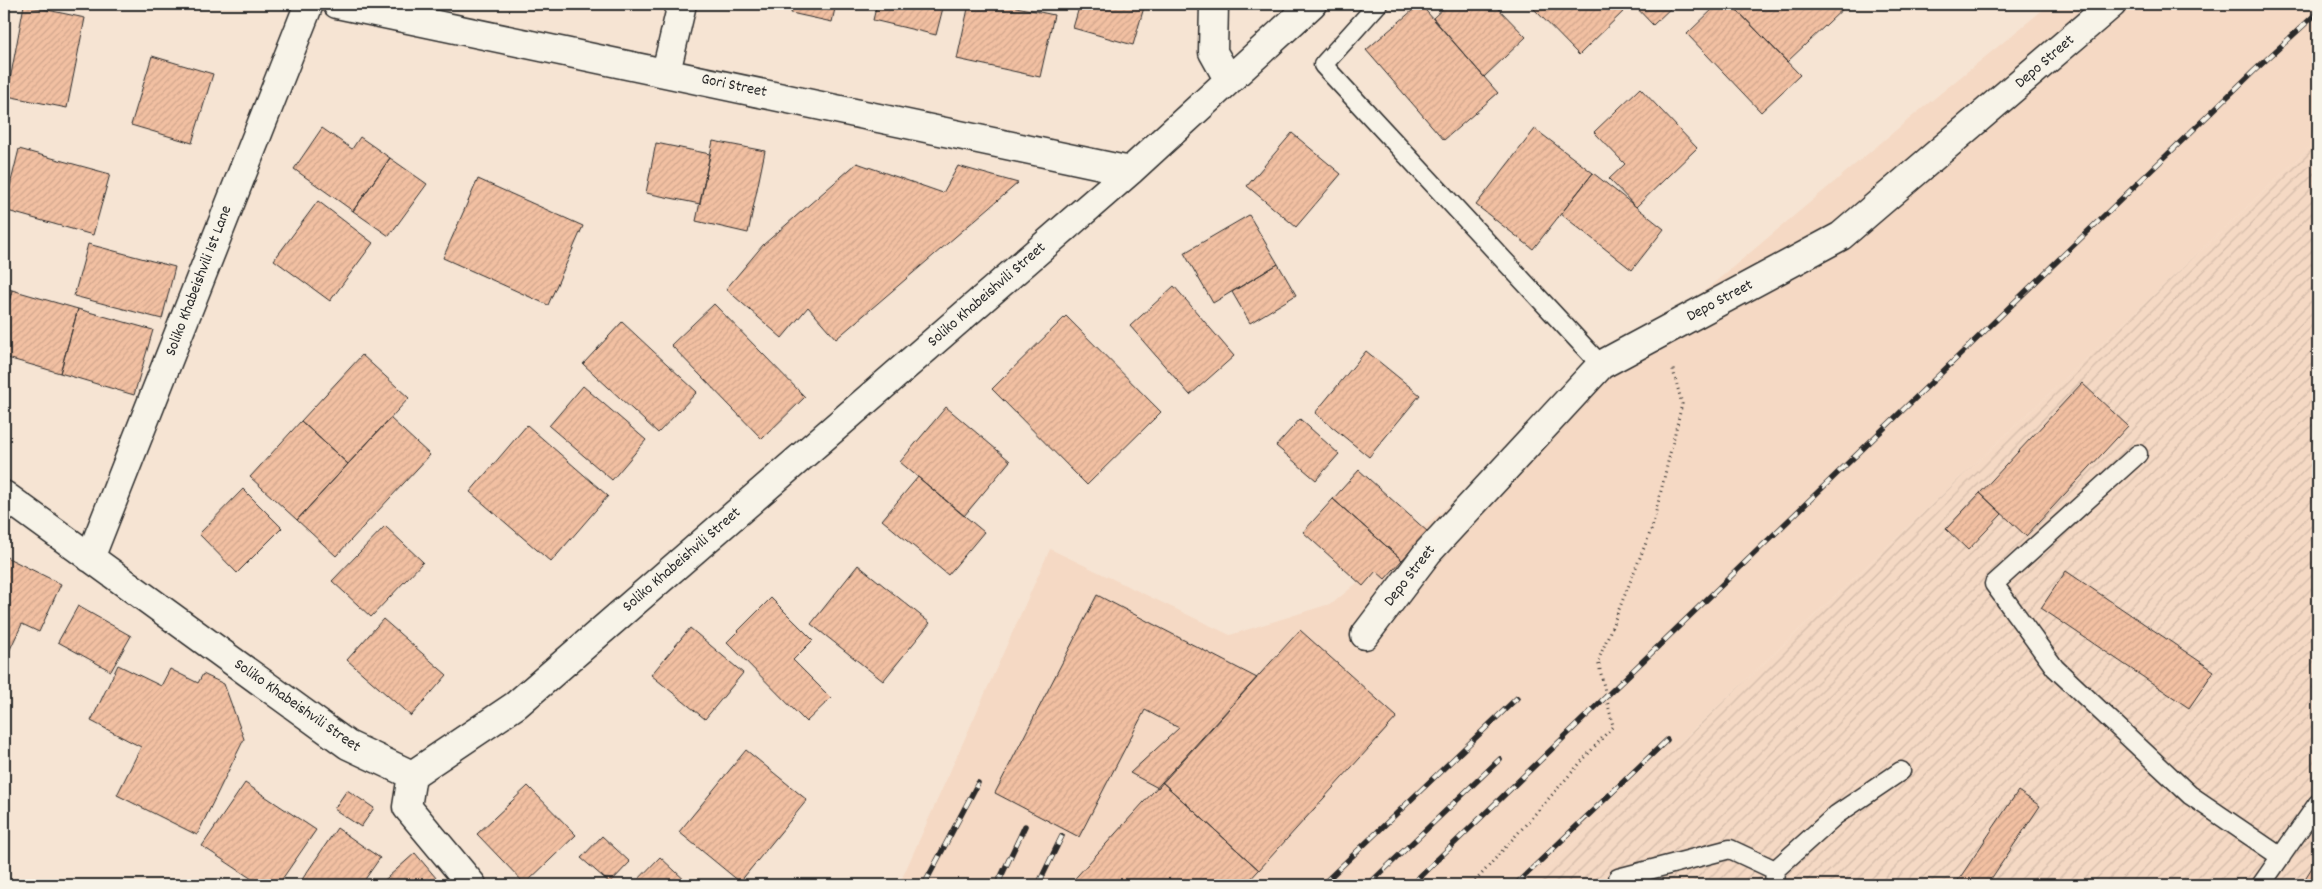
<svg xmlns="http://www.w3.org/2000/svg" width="2322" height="889" viewBox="0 0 2322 889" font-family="Dekko,sans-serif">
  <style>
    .built { fill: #f5d9c4 }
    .industrial { fill: url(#industrial-furrows) }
    .building { fill: url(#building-hatch); stroke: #2b2b2b }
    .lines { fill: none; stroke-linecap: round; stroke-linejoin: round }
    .service-casing { stroke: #2b2b2b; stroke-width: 21 }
    .minor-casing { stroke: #2b2b2b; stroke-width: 31 }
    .path { stroke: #2b2b2b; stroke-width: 3; stroke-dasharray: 1 4; stroke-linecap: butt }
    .service { stroke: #f7f3e8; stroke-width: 18 }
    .minor { stroke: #f7f3e8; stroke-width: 28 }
    .rail-casing { stroke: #2b2b2b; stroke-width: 5.5 }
    .rail { stroke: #f7f3e8; stroke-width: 4; stroke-dasharray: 11; stroke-linecap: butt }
    .labels { text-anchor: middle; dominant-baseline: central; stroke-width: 4; stroke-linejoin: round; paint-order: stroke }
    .street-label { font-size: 16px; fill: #2b2b2b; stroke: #f7f3e8 }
  </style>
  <defs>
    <pattern id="industrial-furrows" width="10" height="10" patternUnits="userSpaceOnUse" patternTransform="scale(1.25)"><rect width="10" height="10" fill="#f5d9c4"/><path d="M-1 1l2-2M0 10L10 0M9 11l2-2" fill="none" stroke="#d2baa9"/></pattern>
    <pattern id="building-hatch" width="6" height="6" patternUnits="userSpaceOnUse" patternTransform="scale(1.25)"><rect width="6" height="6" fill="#f2c0a2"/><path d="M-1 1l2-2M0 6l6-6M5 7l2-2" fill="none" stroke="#d0a58c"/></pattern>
  </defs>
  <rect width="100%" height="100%" fill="#f6e4d3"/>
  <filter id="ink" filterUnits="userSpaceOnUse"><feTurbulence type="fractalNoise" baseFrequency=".02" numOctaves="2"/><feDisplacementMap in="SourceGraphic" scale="10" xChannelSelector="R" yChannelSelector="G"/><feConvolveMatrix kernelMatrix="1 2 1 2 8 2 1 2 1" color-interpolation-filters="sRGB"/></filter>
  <g filter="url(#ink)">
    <path class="built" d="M2050,4H2318V140L1529,885H899L1050,549L1230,635L1333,603L1914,115Z"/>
    <path class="industrial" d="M2318,140V885H1529L1669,753Z"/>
    <path class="building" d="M793,4H836L832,22L791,13Z
      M877,4H944L936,35L873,20Z
      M969,4H1002L1054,15L1040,77L957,59Z
      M1080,4H1145L1133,45L1073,28Z
      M1420,4L1498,93L1444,140L1366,50Z
      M1448,4H1494L1526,37L1484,77L1433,18Z
      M1539,4H1631L1579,55L1534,9Z
      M1633,4H1675L1653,25Z
      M1718,4H1731L1800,75L1761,112L1687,34Z
      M1735,4H1848L1787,62L1733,6Z
      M24,5L85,18L67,108L7,96Z
      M152,56L213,74L192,143L131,125Z
      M1640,88L1697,148L1636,207L1609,179L1625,164L1594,132Z
      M322,128L352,149L360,137L390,158L353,211L294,169Z
      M1535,129L1593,173L1533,249L1476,205Z
      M1292,133L1341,174L1296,227L1247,186Z
      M713,141L765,151L748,233L696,221Z
      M656,143L710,154L700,204L646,193Z
      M19,149L110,174L93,235L4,210Z
      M390,158L427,184L389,236L353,211Z
      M857,163L943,193L958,166L1018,183L836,339L808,307L782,338L726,289L763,245Z
      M1593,173L1664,229L1632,270L1561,214Z
      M478,179L583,226L548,305L443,258Z
      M318,201L373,243L330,301L274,260Z
      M1249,215L1278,264L1213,303L1184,253Z
      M88,244L175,267L162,319L74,296Z
      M1278,264L1296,295L1250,323L1232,292Z
      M1174,286L1234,356L1190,395L1130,326Z
      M4,287L12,290L4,320Z
      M12,290L78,309L60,373L4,357V320Z
      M714,304L805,397L762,439L671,345Z
      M78,309L153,330L134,395L60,373Z
      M1066,316L1161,412L1087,485L992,389Z
      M622,322L697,392L658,433L583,364Z
      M1366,351L1420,395L1369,457L1315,413Z
      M362,355L409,398L348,464L301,421Z
      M2082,383L2128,426L2026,536L1980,493Z
      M583,386L646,440L612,480L549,426Z
      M946,407L1010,461L964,516L900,462Z
      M390,418L430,455L336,556L297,520Z
      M1300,419L1339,454L1316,480L1276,446Z
      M301,421L348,464L297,520L250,477Z
      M527,425L608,496L551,562L470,492Z
      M1359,470L1428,532L1402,560L1333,499Z
      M918,477L984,532L948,575L882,520Z
      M243,489L282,528L237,573L199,534Z
      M1980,493L2002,514L1968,550L1946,529Z
      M1333,499L1402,560L1385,579L1376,571L1363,586L1303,532Z
      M385,526L423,562L371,617L332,581Z
      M4,556L61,584L39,632L22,624L4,662Z
      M858,565L930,623L883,681L811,624Z
      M2066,571L2214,671L2189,708L2041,608Z
      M1097,595L1257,678L1158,788L1130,773L1179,728L1145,710L1079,837L995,793Z
      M771,598L813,640L793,660L831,698L806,722L727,642Z
      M78,606L131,636L111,671L58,642Z
      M383,619L447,675L411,716L347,660Z
      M690,628L743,673L705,719L651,675Z
      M1300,630L1397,717L1259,870L1162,782Z
      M118,665L161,686L170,669L198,683L203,674L224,684L244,739L197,835L117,795L141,747L91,721Z
      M746,750L807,800L740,882L679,832Z
      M1162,782L1259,870L1245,885H1069Z
      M245,783L316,830L278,885H261L202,846Z
      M528,786L576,835L525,884L477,834Z
      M347,790L374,808L361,827L334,809Z
      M2018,791L2040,806L1987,885H1955Z
      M337,828L380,858L361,885H307L301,881Z
      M602,836L630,862L610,883L581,858Z
      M415,853L442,885H379Z
      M660,857L690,885H633Z
      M2318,858V885H2301Z"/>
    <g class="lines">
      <g class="service-casing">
        <path id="service" d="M1378,4L1323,65L1601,365
          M2138,454L1994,584L2055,668L2190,795L2281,857
          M1775,870L1836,815L1901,771
          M1618,878L1730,849L1775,870L1774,885
          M2261,885L2318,803"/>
      </g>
      <g class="minor-casing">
        <path id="minor" d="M337,4L1130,171
          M1214,4L1213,52L1228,79
          M666,72L682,4
          M4,495L348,745L412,775L516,705L1130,171L1312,4
          M90,558L309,4
          M1365,635L1428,552L1601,365L1841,236L2112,4
          M412,775L407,807L472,885"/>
      </g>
      <path class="path" d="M1472,885L1613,726L1598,661L1652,528L1682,404L1672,366"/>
      <use href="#service" class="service"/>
      <use href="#minor" class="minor"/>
      <g class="rail-casing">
        <path id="rail" d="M924,885L978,783
          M997,885L1025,826
          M1038,885L1062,836
          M1322,885L1517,698
          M1368,885L1500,759
          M1411,885L2254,71L2318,12
          M1515,885L1667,740"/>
      </g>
      <use href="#rail" class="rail"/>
    </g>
  </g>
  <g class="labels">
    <g class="street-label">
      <text transform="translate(2045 62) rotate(-41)">Depo Street</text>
      <text transform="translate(734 86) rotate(12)">Gori Street</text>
      <text transform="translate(199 281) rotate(-69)">Soliko Khabeishvili 1st Lane</text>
      <text transform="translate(987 295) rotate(-41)">Soliko Khabeishvili Street</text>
      <text transform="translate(1720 301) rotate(-28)">Depo Street</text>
      <text transform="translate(682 560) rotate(-41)">Soliko Khabeishvili Street</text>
      <text transform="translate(1410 576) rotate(-52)">Depo Street</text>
      <text transform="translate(297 706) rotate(35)">Soliko Khabeishvili Street</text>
    </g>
  </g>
  <rect width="2322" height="889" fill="none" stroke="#f7f3e8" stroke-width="20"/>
  <rect x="10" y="10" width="2302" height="869" fill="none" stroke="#2b2b2b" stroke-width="2" filter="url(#ink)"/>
</svg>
